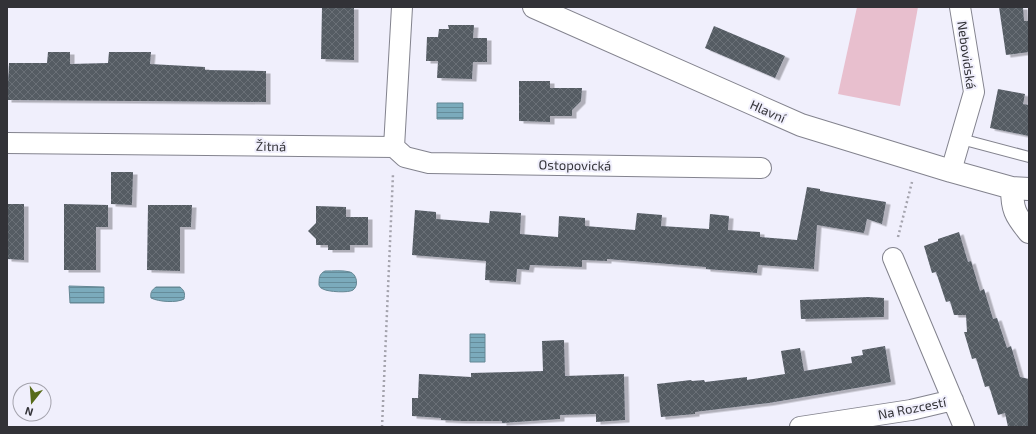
<svg xmlns="http://www.w3.org/2000/svg" width="1036" height="434" viewBox="0 0 1036 434" font-family="'Exo 2',sans-serif">
  <style>
    .pitch { fill: #e8bfce }
    .water { fill: url(#water-rules); stroke: #658794 }
    .building { fill: url(#building-cross-hatch); filter: url(#shadow) }
    .lines { fill: none; stroke-linecap: round; stroke-linejoin: round }
    .service-casing { stroke: #83838e; stroke-width: 12 }
    .minor-casing { stroke: #83838e; stroke-width: 22 }
    .tertiary-casing { stroke: #83838e; stroke-width: 24 }
    .path { stroke: #a4a3ad; stroke-width: 2.5; stroke-dasharray: 2 3; stroke-linecap: butt }
    .service { stroke: #fff; stroke-width: 10 }
    .minor { stroke: #fff; stroke-width: 20 }
    .tertiary { stroke: #fff; stroke-width: 22 }
    .labels { text-anchor: middle; dominant-baseline: central; stroke-width: 4; stroke-linejoin: round; paint-order: stroke }
    .street-label { font-size: 13px; fill: #323237; stroke: #f0effc }
  </style>
  <defs>
    <pattern id="water-rules" width="6" height="5" patternUnits="userSpaceOnUse"><rect width="6" height="5" fill="#7babbc"/><path d="M0 2.5h6" fill="none" stroke="#658c9a"/></pattern>
    <pattern id="building-cross-hatch" width="8" height="8" patternUnits="userSpaceOnUse"><rect width="8" height="8" fill="#545b64"/><path d="M0 0l8 8M0 8l8-8" fill="none" stroke="#6a7077"/></pattern>
    <filter id="shadow"><feDropShadow dx="4.5" dy="2.5" stdDeviation="0" flood-color="#0004"/></filter>
  </defs>
  <rect width="100%" height="100%" fill="#f0effc"/>
  <path class="pitch" d="M857,7H918L900,106L838,94Z"/>
  <path class="water" d="M437,103H463V119H437Z
    M325,271C333,271 343,270 350,272C357,274 359,286 353,290C349,293 328,292 323,289C320,288 320,287 319,285C319,278 319,274 325,271Z
    M69,286L104,287V303H70Z
    M156,287H180C185,291 185,294 184,299C177,303 159,302 151,298C150,292 152,290 156,287Z
    M470,334H485V362H470Z"/>
  <path class="building" d="M322,7H354V60L321,59Z
    M999,7H1023L1024,21H1029V52L1006,55Z
    M448,25H474L473,38H487V62H473L472,79L437,78L438,61H426L427,37H438L439,29H449Z
    M714,26L785,56L775,78L705,48Z
    M48,52H70V64L108,63L109,52H151L150,64L205,67V70L266,71V102L7,100L9,63H47Z
    M519,81H550V88H582L581,101L572,110V116H550V122L519,121Z
    M998,89L1025,94L1023,104L1029,105V136L990,128Z
    M111,172H133L132,205L111,204Z
    M807,187L820,189V191L886,202L882,224L867,219L864,233L817,225L814,269L758,265L757,273L706,269V267L607,259V261L582,260V267L530,265L529,270L517,269L516,282L485,280L486,261L412,255L415,210L436,212V219L489,223L490,211L521,213L520,234L558,237L559,216L585,218V226L635,230L637,213L662,215L661,226L709,229L710,214L729,216L728,230L760,232V237L797,240Z
    M7,204H24V260L7,259Z
    M64,204L108,205V227H96V270H64Z
    M148,205H192L191,227H180V271L147,270Z
    M316,206L346,207V217H368V245H350V250H328V245H316V239L308,231L316,223Z
    M959,232L968,262L971,261L980,291L984,289L993,319L997,318L1007,348L1011,346L1020,377L1029,379V427H1008L1005,413L998,415L989,386L985,387L976,358L972,359L964,332H967L966,315H954L950,301L946,302L936,272L932,273L924,246L938,241V239Z
    M868,297L884,298V317L801,319L800,300Z
    M564,340L565,376L624,374L625,420L596,422V414L560,415V419L502,423V421H462L441,420V418L412,416V398H418L419,374L471,377V373L543,371L542,341Z
    M885,346L891,382L769,403L695,412V414L661,417L657,384L691,380L692,381L704,380L705,382L747,377V380L785,374L781,351L800,348L804,371L852,363L851,357L863,355L862,350Z"/>
  <g class="lines">
    <g class="service-casing">
      <path id="service" d="M961,139L1029,157"/>
    </g>
    <g class="minor-casing">
      <path id="minor" d="M7,143L394,147L402,7
        M394,147L405,157L429,163L761,168
        M951,171L974,92L960,7
        M893,258L964,427
        M800,427L911,410L953,400"/>
    </g>
    <g class="tertiary-casing">
      <path id="tertiary" d="M534,7L801,125L951,171L1012,188L1029,189
        M1012,188C1012,209 1015,215 1029,232"/>
    </g>
    <path class="path" d="M898,237L912,182
      M382,427L393,174"/>
    <use href="#service" class="service"/>
    <use href="#minor" class="minor"/>
    <use href="#tertiary" class="tertiary"/>
  </g>
  <g class="labels">
    <g class="street-label">
      <text transform="translate(967 55) rotate(82)">Nebovidská</text>
      <text transform="translate(768 111) rotate(24)">Hlavní</text>
      <text transform="translate(271 146) rotate(1)">Žitná</text>
      <text transform="translate(575 165) rotate(1)">Ostopovická</text>
      <text transform="translate(912 408) rotate(-11)">Na Rozcestí</text>
    </g>
  </g>
  <rect width="1036" height="434" fill="none" stroke="#323237" stroke-width="16"/>
  <g transform="translate(32 402) rotate(197)"><circle r="19" fill="#f0effc" stroke="#a4a3ad"/>
  <path d="M0-3L7 15L0 10L-7 15Z" fill="#576b1a"/>
  <text y="-6" font-size="11" font-weight="bold" text-anchor="middle" fill="#323237">N</text>
  </g>
</svg>
